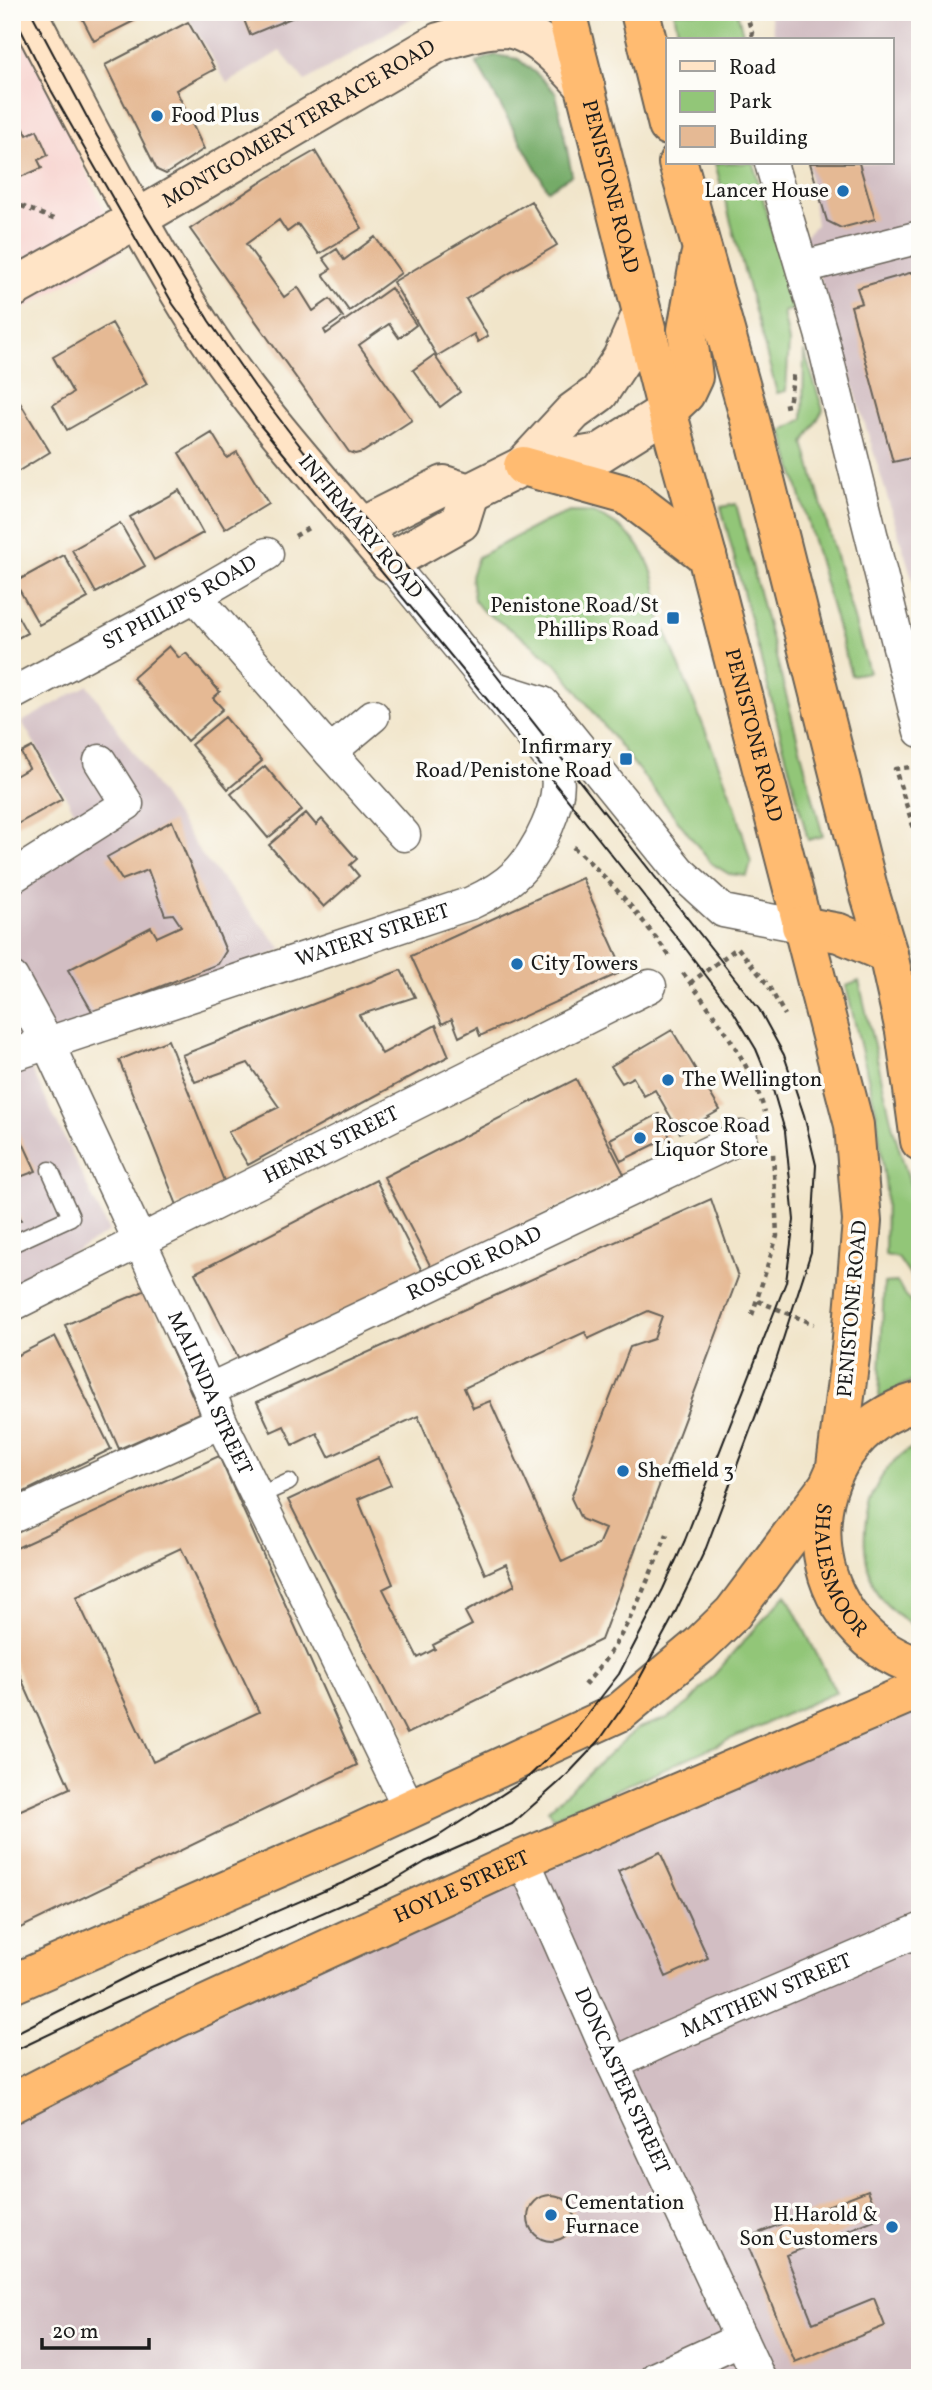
<svg xmlns="http://www.w3.org/2000/svg" width="932" height="2390" viewBox="0 0 932 2390" font-family="Vollkorn,serif">
  <style>
    .built { fill: #f7d0cc }
    .industrial { fill: #d2bec3 }
    .green { fill: #92c678; stroke: #57714a; stroke-width: 2 }
    .forest { fill: #75ab68; stroke: #486442; stroke-width: 2 }
    .building { fill: #e5b994; fill-rule: evenodd }
    .lines { fill: none; stroke-linecap: round; stroke-linejoin: round }
    .lane-casing { stroke: #676259; stroke-width: 19 }
    .street-casing { stroke: #676259; stroke-width: 35 }
    .secondary-casing { stroke: #676259; stroke-width: 42 }
    .highway-casing { stroke: #676259; stroke-width: 42 }
    .path { stroke: #676259; stroke-width: 4.5; stroke-dasharray: 5 5; stroke-linecap: butt }
    .lane { stroke: #fff; stroke-width: 16 }
    .street { stroke: #fff; stroke-width: 32 }
    .secondary { stroke: #ffe4c6; stroke-width: 38 }
    .highway { stroke: #ffbb71; stroke-width: 38 }
    .tram { stroke: #1c1c1c; stroke-width: 2 }
    .poi-dot { fill: #1f6fb2; stroke: #fdfcf7; stroke-width: 2.5 }
    .labels { text-anchor: middle; dominant-baseline: central; stroke-width: 7; stroke-linejoin: round; paint-order: stroke }
    .poi-label { font-size: 21px; fill: #1c1c1c; stroke: #fdfcf7; text-anchor: start }
    .street-label { font-size: 21px; fill: #1c1c1c; stroke: #fdfcf7 }
  </style>
  <rect width="100%" height="100%" fill="#fdfcf7"/>
  <filter id="ink" filterUnits="userSpaceOnUse"><feTurbulence type="fractalNoise" baseFrequency=".0143" numOctaves="2"/><feDisplacementMap in="SourceGraphic" scale="14" xChannelSelector="R" yChannelSelector="G"/><feConvolveMatrix kernelMatrix="1 2 1 2 8 2 1 2 1" color-interpolation-filters="sRGB"/></filter>
  <filter id="wash" filterUnits="userSpaceOnUse"><feTurbulence type="fractalNoise" baseFrequency=".00686" numOctaves="4" result="noise"/><feDisplacementMap in="SourceGraphic" scale="28" xChannelSelector="R" yChannelSelector="G"/><feGaussianBlur stdDeviation="1.57" result="paint"/><feColorMatrix in="noise" values="0 0 0 0 0 0 0 0 0 0 0 0 0 0 0 0 0 1.4 0 .05"/><feComposite in="paint" operator="in"/></filter>
  <g filter="url(#wash)">
    <rect width="100%" height="100%" fill="#f1e5ca"/>
    <path class="built" d="M12,12L123,250L12,316Z"/>
    <path class="industrial" d="M194,12H422L305,81L280,51L227,83L187,16Z
      M769,12H920V604L819,274L796,244L816,225L808,163H892V40H776Z
      M88,685L204,858L282,949L30,1066L109,1232L12,1287V855L76,814L22,722Z
      M920,1689V2378H12V2103Z"/>
    <path class="green" d="M674,12H737L745,40H680Z
      M715,163H753L794,309L783,312L789,342L786,391L777,393Z
      M804,351L823,410L804,443L869,672L851,675L782,431L803,419Z
      M736,504L823,836L808,840L721,507Z
      M570,512C577,512 585,512 592,513C602,515 613,523 621,528C649,550 658,580 659,615L735,805L751,863L747,876L729,874L711,863L556,664L525,639L482,610L474,600L471,576L478,557L544,522Z
      M859,981L893,1128L920,1217V1290L898,1258L885,1255L886,1191L876,1111L846,986Z
      M897,1282L920,1317V1380L905,1384L879,1399L884,1283Z
      M920,1444V1630C904,1620 884,1607 876,1590C852,1540 866,1467 920,1444Z
      M786,1594L836,1692L553,1818L548,1810L632,1733L638,1728L668,1718L689,1703Z"/>
    <path class="forest" d="M495,55L518,59L539,76L556,93L572,175L548,190L476,62Z"/>
    <g id="blocks">
      <path class="building" d="M79,12H135L138,19L94,41Z
        M241,12H306L250,35Z
        M188,22L215,69L176,90L204,149L166,174L157,170L105,65Z
        M23,127L27,135L37,130L48,155L38,160L42,168L16,179L12,169V132Z
        M315,151L362,228L319,254L298,224L287,232L279,220L246,244L284,297L298,287L313,311L330,299L343,317L324,330L326,334L391,288L416,325L399,338L389,324L359,345L412,420L363,452L355,454L349,452L342,442L190,229L266,179Z
        M810,163H859L875,219L841,228L827,221Z
        M531,201L557,245L466,299L488,336L478,342L474,334L437,356L393,282Z
        M375,237L401,273L349,311L323,274L331,269L323,258L337,249L344,260Z
        M920,270V456L893,462L851,306L862,303L857,288Z
        M112,323L147,384L67,430L53,405L73,393L53,357Z
        M434,355L460,392L440,407L413,370Z
        M19,401L50,452L12,475V405Z
        M212,433L227,458L237,452L268,503L225,529L179,453Z
        M179,490L203,533L154,560L130,517Z
        M120,523L145,566L96,593L72,550Z
        M64,555L88,598L39,625L15,582Z
        M12,606L27,633L12,641Z
        M169,646L179,658L186,653L220,692L213,698L223,709L187,741L133,678Z
        M225,717L262,761L228,789L191,745Z
        M32,747L62,799L12,827V778L29,768L21,753Z
        M265,766L302,810L268,838L231,794Z
        M306,813L316,825L322,819L357,859L350,865L359,876L324,907L269,845Z
        M172,821L226,951L218,964L93,1013L68,970L151,927L157,937L181,926L173,914L165,915L148,870L122,880L107,857Z
        M582,878L624,971L480,1036L477,1028L459,1037L452,1019L442,1024L411,956Z
        M401,970L415,997L359,1015L382,1054L436,1025L449,1056L248,1165L228,1132L279,1107L248,1063L195,1082L182,1055Z
        M672,1030L720,1110L680,1133L655,1090L644,1096L633,1077L622,1083L611,1066Z
        M168,1040L226,1186L177,1205L119,1060Z
        M576,1079L624,1174L433,1271L384,1177Z
        M659,1114L670,1137L621,1161L610,1139Z
        M12,1119L36,1171L12,1180Z
        M376,1180L422,1271L241,1363L195,1273Z
        M12,1199L21,1220L12,1223Z
        M711,1199L738,1277L601,1640L407,1734L288,1500L378,1458L391,1485L358,1499L393,1584L383,1589L418,1658L435,1649L433,1645L472,1625L465,1612L515,1585L506,1564L485,1574L418,1416L329,1457L317,1433L293,1445L284,1426L271,1432L257,1402ZM648,1311L662,1316L654,1339L630,1347L571,1498L581,1519L605,1529L598,1545L562,1562L490,1401L473,1408L464,1388L585,1332L588,1339Z
        M146,1290L200,1413L119,1449L65,1325Z
        M55,1336L111,1449L12,1498V1358Z
        M219,1456L357,1765L12,1932V1814L70,1788L12,1658V1550ZM181,1548L259,1712L153,1762L76,1597Z
        M660,1852L708,1958L666,1977L618,1871Z
        M868,2190L879,2218L786,2255L813,2323L874,2298L885,2326L795,2362L745,2238Z
        M528 2218a23 23 0 1 1 46 0a23 23 0 1 1-46 0Z"/>
    </g>
  </g>
  <g filter="url(#ink)">
    <use href="#blocks" fill-opacity="0" stroke="#676259" stroke-width="2"/>
    <g class="lines">
      <g class="lane-casing">
        <path id="lane" d="M12,1244L71,1217L50,1170
          M258,1496L289,1482"/>
      </g>
      <g class="street-casing">
        <g id="street">
          <path d="M771,163L821,333L920,731"/>
          <path d="M803,267L920,237"/>
          <path d="M195,596L330,752L404,835"/>
          <path d="M492,687L543,703L679,871L723,911L801,926"/>
          <path id="s1" d="M12,694L195,596L267,554"/>
          <path d="M330,752L373,716"/>
          <path d="M12,877L127,804L100,761"/>
          <path id="s2" d="M12,978L47,1042L209,1390L221,1422L409,1808"/>
          <path id="s3" d="M12,1055L471,903C488,895 503,887 516,874C537,855 565,799 556,771C554,763 547,755 542,748L389,562"/>
          <path id="s4" d="M12,1305L650,986"/>
          <path id="s5" d="M209,1390L741,1137"/>
          <path d="M12,1517L221,1422"/>
          <path id="s6" d="M523,1859L613,2064L759,2378"/>
          <path id="s7" d="M613,2064L666,2039L920,1930"/>
          <path d="M656,2378L741,2339"/>
        </g>
      </g>
      <g class="secondary-casing">
        <g id="secondary">
          <path d="M27,12C80,113 132,215 191,311C247,402 321,481 389,562L460,522L469,493"/>
          <path id="s8" d="M12,289L137,219L439,42C460,36 482,28 503,28C535,29 565,64 585,86"/>
          <path d="M523,466L573,412L599,393L622,358L642,313"/>
          <path d="M360,527L444,485L469,493L523,466L600,453L667,411"/>
        </g>
      </g>
      <g class="highway-casing">
        <g id="highway">
          <path id="s9" d="M566,12L667,411L707,556L854,1125L862,1221L851,1349L836,1466"/>
          <path d="M640,12L668,126"/>
          <path d="M678,163L749,416L868,888L888,954L905,1031L920,1141"/>
          <path d="M667,411L685,394L693,377L687,330L700,257"/>
          <path d="M523,466L627,495L707,556"/>
          <path d="M801,926L839,933L888,954"/>
          <path id="s10" d="M920,1401C787,1438 790,1626 920,1667"/>
          <path d="M12,1984L347,1838L620,1712L700,1645L733,1613L828,1486"/>
          <path id="s11" d="M12,2103L173,2020L523,1859L920,1689"/>
        </g>
      </g>
      <path class="path" d="M746,12L754,40
        M12,202L58,221
        M784,406L789,405L794,371
        M295,536L312,526
        M919,766L895,769L920,848
        M573,847C610,879 642,918 671,958
        M738,948L768,985L785,1015
        M683,973C716,1017 749,1060 765,1112
        M690,983L737,948
        M758,1301L814,1324
        M752,1315L777,1236L773,1152
        M584,1685C624,1644 645,1586 667,1534"/>
      <use href="#lane" class="lane"/>
      <use href="#street" class="street"/>
      <use href="#secondary" class="secondary"/>
      <use href="#highway" class="highway"/>
      <path class="tram" d="M12,12L51,90L173,304L260,425L514,732L679,940L733,1011L756,1049L773,1090L785,1131L794,1220L786,1282L685,1540L663,1589L619,1674L570,1737L526,1779L437,1837L347,1881L138,1971L12,2035
        M12,2052L119,2001L389,1884L425,1862L512,1824L566,1776L599,1741L629,1698L673,1617L706,1548L774,1367L811,1252L816,1165L804,1115L784,1055L759,1009L492,670L399,558L304,451L255,387L209,321L97,136L31,12"/>
    </g>
  </g>
  <g class="poi-dot">
    <circle cx="157" cy="116" r="7"/>
    <circle cx="843" cy="191" r="7"/>
    <rect x="666" y="611" width="14" height="14" rx="3.5"/>
    <rect x="619" y="752" width="14" height="14" rx="3.5"/>
    <circle cx="517" cy="964" r="7"/>
    <circle cx="668" cy="1080" r="7"/>
    <circle cx="640" cy="1138" r="7"/>
    <circle cx="623" cy="1471" r="7"/>
    <circle cx="551" cy="2215" r="7"/>
    <circle cx="892" cy="2227" r="7"/>
  </g>
  <g class="labels">
    <g class="poi-label">
      <text x="171" y="116">Food Plus</text>
      <text x="829" y="191" text-anchor="end">Lancer House</text>
      <text x="659" y="606" text-anchor="end">Penistone Road/St<tspan x="659" dy="24">Phillips Road</tspan></text>
      <text x="612" y="747" text-anchor="end">Infirmary<tspan x="612" dy="24">Road/Penistone Road</tspan></text>
      <text x="531" y="964">City Towers</text>
      <text x="682" y="1080">The Wellington</text>
      <text x="654" y="1126">Roscoe Road<tspan x="654" dy="24">Liquor Store</tspan></text>
      <text x="637" y="1471">Sheffield 3</text>
      <text x="565" y="2203">Cementation<tspan x="565" dy="24">Furnace</tspan></text>
      <text x="878" y="2215" text-anchor="end">H.Harold &amp;<tspan x="878" dy="24">Son Customers</tspan></text>
    </g>
    <g class="street-label">
      <text stroke="none"><textPath href="#s8" startOffset="331">MONTGOMERY TERRACE ROAD</textPath></text>
      <text stroke="none"><textPath href="#s9" startOffset="180">PENISTONE ROAD</textPath></text>
      <text transform="translate(360 527) rotate(50)">INFIRMARY ROAD</text>
      <text stroke="none"><textPath href="#s1" startOffset="191">ST PHILIP'S ROAD</textPath></text>
      <text stroke="none"><textPath href="#s9" startOffset="747">PENISTONE ROAD</textPath></text>
      <text stroke="none"><textPath href="#s3" startOffset="380">WATERY STREET</textPath></text>
      <text stroke="none"><textPath href="#s4" startOffset="357">HENRY STREET</textPath></text>
      <text stroke="none"><textPath href="#s5" startOffset="294">ROSCOE ROAD</textPath></text>
      <text transform="translate(853 1309) rotate(-85)">PENISTONE ROAD</text>
      <text stroke="none"><textPath href="#s2" startOffset="460">MALINDA STREET</textPath></text>
      <text stroke="none"><textPath href="#s10" startOffset="219">SHALESMOOR</textPath></text>
      <text stroke="none"><textPath href="#s11" startOffset="499">HOYLE STREET</textPath></text>
      <text stroke="none"><textPath href="#s7" startOffset="168">MATTHEW STREET</textPath></text>
      <text stroke="none"><textPath href="#s6" startOffset="243">DONCASTER STREET</textPath></text>
    </g>
  </g>
  <rect width="932" height="2390" fill="none" stroke="#fdfcf7" stroke-width="42"/>
  <rect x="666" y="38" width="228" height="126" fill="#fdfcf7" stroke="#a3a29f" stroke-width="2"/>
  <rect x="680" y="61" width="35" height="10" fill="#ffe4c6" stroke="#a3a29f" stroke-width="2"/>
  <text x="729" y="74" font-size="21" fill="#1c1c1c">Road</text>
  <rect x="680" y="91" width="35" height="21" fill="#92c678" stroke="#a3a29f" stroke-width="2"/>
  <text x="729" y="108" font-size="21" fill="#1c1c1c">Park</text>
  <rect x="680" y="126" width="35" height="21" fill="#e5b994" stroke="#a3a29f" stroke-width="2"/>
  <text x="729" y="144" font-size="21" fill="#1c1c1c">Building</text>
  <path d="M42 2338v10h107v-10" fill="none" stroke="#1c1c1c" stroke-width="3.5"/>
  <text x="52" y="2338" font-size="21" fill="#1c1c1c" stroke="#fdfcf7" stroke-width="5" paint-order="stroke">20 m</text>
</svg>
